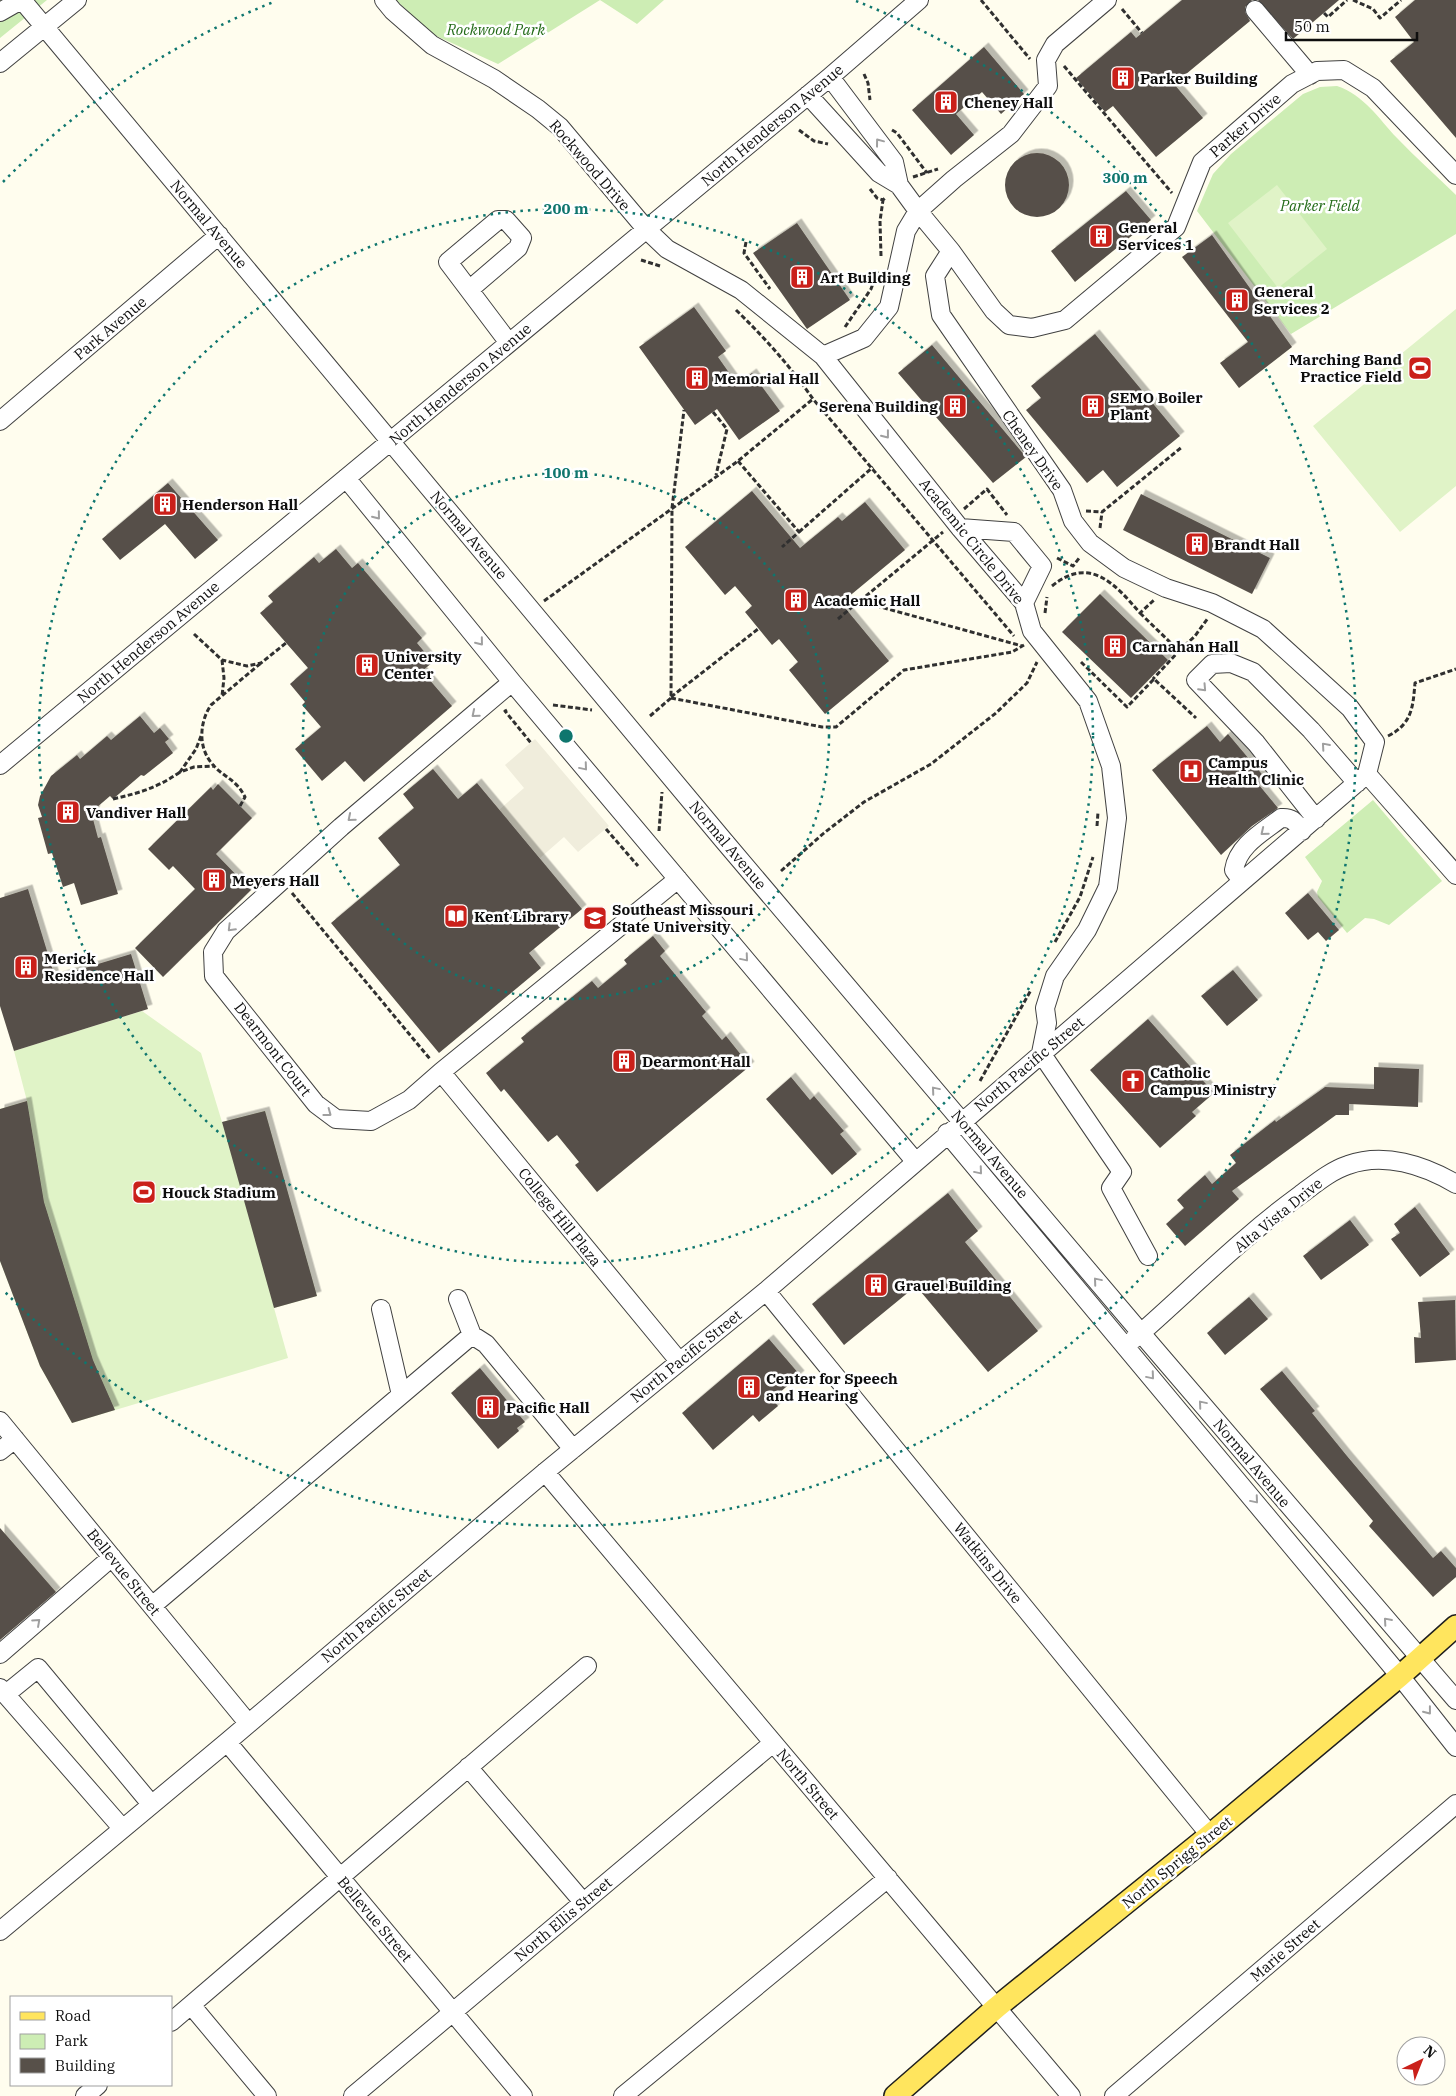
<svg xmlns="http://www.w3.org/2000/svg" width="1456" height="2096" viewBox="0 0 1456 2096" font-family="'IBM Plex Serif',serif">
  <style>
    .green { fill: #cdedb4 }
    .pitch { fill: #e0f3c7 }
    .plaza { fill: #f0eddc }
    .building { fill: #575049; filter: url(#shadow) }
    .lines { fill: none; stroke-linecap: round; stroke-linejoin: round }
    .minor-casing { stroke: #414141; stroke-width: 20 }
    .major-casing { stroke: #1f1f1f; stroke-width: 24 }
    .path { stroke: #303030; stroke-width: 3; stroke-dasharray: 5 2.5; stroke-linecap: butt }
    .minor { stroke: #fff; stroke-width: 18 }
    .major { stroke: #ffe55e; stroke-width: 21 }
    .oneway { stroke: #9f9f9f }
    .ring { fill: none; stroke: #0f766e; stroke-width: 2.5; stroke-dasharray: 2.5 5 }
    .labels { text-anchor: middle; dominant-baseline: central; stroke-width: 5; stroke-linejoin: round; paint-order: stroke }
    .park-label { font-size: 15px; font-style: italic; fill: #236b18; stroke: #fff }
    .poi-label { font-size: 15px; font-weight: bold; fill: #0e0e0e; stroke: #fff; text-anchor: start }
    .street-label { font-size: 15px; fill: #0e0e0e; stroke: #fff }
    .centre { fill: #0f766e; stroke: #fff; stroke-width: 2.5 }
    .ring-label { font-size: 15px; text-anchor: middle; font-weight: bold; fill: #0f766e; stroke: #fff; stroke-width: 5; stroke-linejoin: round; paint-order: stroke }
  </style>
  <defs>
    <filter id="shadow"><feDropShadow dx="4.5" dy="-4.5" stdDeviation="0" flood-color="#0004"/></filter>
  </defs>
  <rect width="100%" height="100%" fill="#fffdee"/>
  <path class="green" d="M0,0H47L0,38Z
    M396,0H600L498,64L432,34Z
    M600,0H664L637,24Z
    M1337,86C1364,95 1379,119 1397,138C1416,158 1437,176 1456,195V234L1291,334L1197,211L1213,174L1231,154L1303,94L1320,87Z
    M1373,800L1442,881L1389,925L1374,919L1365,918L1347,933L1318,897L1317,892L1322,881L1305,857Z"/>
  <path class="pitch" d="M1277,185L1327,249L1278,288L1228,223Z
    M1456,309V486L1400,532L1313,426Z
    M142,1011L201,1053L222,1122L265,1111L317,1296L274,1308L288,1358L72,1423L40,1366L0,1261V1109L27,1101L14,1051Z"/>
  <path class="plaza" d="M535,739L609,826L578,852L564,837L540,858L499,810L524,788L505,765Z"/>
  <path class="building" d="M1182,0H1252L1245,7V12L1250,21L1174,84L1203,118L1156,157L1113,106L1105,112L1076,78L1131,32L1136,38Z
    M1258,0H1339L1293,39Z
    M1415,0H1456V138L1390,61L1414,42L1395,17Z
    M984,47L1024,94L1001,114L982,92L956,114L974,135L951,155L912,110Z
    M1005 185a32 32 0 1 1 64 0a32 32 0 1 1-64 0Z
    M1126,191L1151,220L1075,282L1051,251Z
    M797,223L850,300L807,329L753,253Z
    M1212,235L1292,347L1239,388L1220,363L1248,342L1182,257Z
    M694,307L726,351L718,357L737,384L752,373L780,411L739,440L717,409L695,425L639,347Z
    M1095,334L1180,436L1117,487L1103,470L1087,483L1026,410L1041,398L1031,386Z
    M932,345L1026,457L993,483L898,373Z
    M168,483L218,540L195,559L165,524L120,560L102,539Z
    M752,491L800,548L838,517L842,521L865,502L905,550L841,603L889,661L825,714L789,670L798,662L779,639L772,645L745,612L752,606L735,586L725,595L685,547Z
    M1141,494L1270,558L1252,594L1123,530Z
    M336,549L352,568L358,563L422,638L417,643L433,662L422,671L452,706L364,782L345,761L322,781L295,749L321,727L302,705L305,702L290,684L308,668L260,613L273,602L268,596L314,557L319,563Z
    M1100,594L1168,660L1131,698L1062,632Z
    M140,716L154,733L160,728L169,739L165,742L173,753L144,776L141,775L113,799L110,796L96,808L93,819L98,838L101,837L118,894L81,905L74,883L63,887L52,853L48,854L38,818L42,817L38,805L40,796L51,776L77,755L80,759L107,736L111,740Z
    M1207,726L1220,742L1228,734L1266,779L1259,785L1278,808L1252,826L1221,855L1152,770Z
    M433,769L458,799L477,783L582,909L529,953L541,968L439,1053L331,923L400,865L378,838L414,808L403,794Z
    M218,784L252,818L216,854L251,890L163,977L135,948L195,889L173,866L169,870L148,849L211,787L213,790Z
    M28,889L55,977L131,954L148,1009L14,1051L0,1006V898Z
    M1308,893L1339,930L1326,941L1318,932L1308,940L1285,913Z
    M653,936L665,951L660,956L706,1012L702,1016L722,1040L726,1036L750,1066L597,1192L575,1165L579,1162L557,1135L548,1142L504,1089L501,1092L486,1073L524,1042L521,1038L592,981L598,988L627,964L624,960Z
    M1233,970L1258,1000L1227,1026L1201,996Z
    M1148,1019L1214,1093L1192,1112L1196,1116L1160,1148L1090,1070Z
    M1374,1067L1419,1069L1418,1107L1349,1104V1115H1336L1232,1191L1239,1199L1185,1246L1166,1224L1184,1208L1177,1200L1205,1175L1212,1184L1236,1163L1230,1155L1275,1120L1276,1122L1325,1087L1374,1089Z
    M791,1077L810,1100L814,1096L844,1131L840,1134L857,1154L832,1175L766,1099Z
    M27,1101L44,1202L93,1360L115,1410L72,1423L40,1366L0,1261V1109Z
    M265,1111L317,1296L274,1308L222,1122Z
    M948,1193L978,1231L965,1242L1038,1331L988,1372L916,1286L844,1345L812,1304Z
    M1415,1207L1450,1254L1420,1277L1391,1239L1400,1233L1394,1224Z
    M1350,1220L1369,1245L1321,1280L1303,1256Z
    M1249,1297L1268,1319L1225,1355L1207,1333Z
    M1455,1300L1456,1360L1415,1363L1414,1337L1421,1338L1418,1302Z
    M769,1339L800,1375L772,1399L778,1406L759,1422L753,1415L713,1450L682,1413Z
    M480,1368L525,1422L517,1428L519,1431L498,1449L451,1393Z
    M1282,1371L1315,1411L1312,1413L1347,1456L1433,1558L1441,1551L1456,1568V1577L1433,1597L1369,1526L1373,1521L1260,1389Z
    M0,1528L56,1592L0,1640Z"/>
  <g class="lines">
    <g class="minor-casing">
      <path id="minor" d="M22,0L724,841L1141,1333L1456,1700
        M384,0L393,11L432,45L494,79L538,109L560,127L646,229L667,249L741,290L823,356L960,528L1024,603L1032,631L1088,701L1111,766L1117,818L1108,887L1087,930L1055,976L1045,1008L1047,1023L1041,1053L1122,1172L1111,1188L1148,1256
        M1255,10L1310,75
        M0,12L21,0
        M0,63L77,0
        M830,77L894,162L899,185L918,211L951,251L935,276L941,315L1062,490L1073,521L1090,543L1124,568L1166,588L1212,603L1263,629L1350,708L1375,742L1367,774
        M808,95L879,173L899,185
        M951,251L994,311L1009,325L1032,328L1065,320L1176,227L1202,162L1292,84L1317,71L1344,70L1373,88L1456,175
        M469,290L518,248L522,238L506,220H498L448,262L509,343
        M823,356L864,338L889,307L906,231L918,211L954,179L1011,134L1048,86L1046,60L1055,44L1107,0
        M0,421L219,235
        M346,478L512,682L915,1161
        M960,528L1014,532L1042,566L1024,603
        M512,682L341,827L226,931L213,952L214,976L316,1104L336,1119L371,1121L409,1100L441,1072L678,879
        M0,765L830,77L919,0
        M1367,774L1456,875
        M1316,819L1256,743L1196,680L1212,664L1231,663L1253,672L1311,730L1357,783
        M1242,881L1234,870C1238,845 1263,832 1281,818C1292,817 1295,822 1302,831
        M441,1072L679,1361
        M947,1133L1400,1676L1456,1747
        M766,1291L1210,1835
        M458,1299L472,1335
        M381,1309L401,1395
        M1134,1339C1189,1291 1241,1238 1300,1195C1315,1184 1330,1171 1348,1165C1384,1152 1424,1165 1456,1184
        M0,1421L248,1723
        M0,1451L15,1439
        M545,1472L1071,2096
        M152,1606L472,1335L486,1344L573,1449
        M0,1654L112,1557
        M0,1688L122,1828
        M6,1694L38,1668L151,1804
        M227,1742L523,2096
        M468,1767L583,1902
        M0,1931L227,1742L545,1472L766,1291L1367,774
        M191,2005L267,2096
        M171,2022L587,1666
        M85,2096L98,2085
        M353,2096L773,1743
        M623,2096L888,1878
        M1114,2096L1456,1804"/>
    </g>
    <g class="major-casing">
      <path id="major" d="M895,2096L997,2007L1210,1835L1400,1676L1456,1626"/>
    </g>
    <path class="path" d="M981,0L1030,59
      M1353,0L1373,9L1380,18L1401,0
      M1122,9L1142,33
      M1324,13L1328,17L1347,0
      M1064,66L1172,193
      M864,74L868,83L870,100
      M799,130L814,141L828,144
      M892,130L897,133L927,173
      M913,177L938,169
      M870,189L877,198L883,200L886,197
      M746,242L744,253L770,289
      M881,256L880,221L883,200
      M641,260L660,266
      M736,310C765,338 790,366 813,399L1014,636
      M845,327L871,289L878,270
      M713,412L727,429L716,475
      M738,461L799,532L782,547
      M964,509L987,489L1007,515
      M1086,511L1102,512L1182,447
      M1100,528L1102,512
      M799,532L873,467
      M1057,558L1073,566L1080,557
      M1052,586C1090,555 1115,584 1140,613L1154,600
      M544,601L738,461L813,399
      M860,601L943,532
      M1045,613L1047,597
      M1140,613L1179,651L1153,679
      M838,619L859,601L1022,646
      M194,634L222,660L247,666L261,663L286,643
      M1179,651L1195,636L1208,618
      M222,660L224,678L222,696
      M1081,662L1127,707L1154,679L1196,718
      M671,697L758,629
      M671,698L822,727H836L904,670L1012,652L1024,645
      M553,705L592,710
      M507,710L505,711L531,743
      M650,716L671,698L672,508L684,410
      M201,736L196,749L180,772L194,767L215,766
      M1388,736C1412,724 1413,707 1415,683L1456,669
      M113,799C139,793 157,788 180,772
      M240,806L245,797C235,777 221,777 210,761C198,745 200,721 211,705L261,663
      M1097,826L1098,812
      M606,829L638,866
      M659,831L662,792
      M781,871L824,833L864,802L931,764L996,713L1027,683L1037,662
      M292,893L430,1059
      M1055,942L1080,897L1093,857
      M980,1081L1031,990"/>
    <use href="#minor" class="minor"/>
    <use href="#major" class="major"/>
  </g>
  <defs><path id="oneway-chevron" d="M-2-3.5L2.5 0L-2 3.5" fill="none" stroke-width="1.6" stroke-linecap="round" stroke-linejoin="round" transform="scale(1.25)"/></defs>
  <g class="oneway">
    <use href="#oneway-chevron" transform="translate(879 142) rotate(-127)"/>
    <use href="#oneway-chevron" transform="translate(886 435) rotate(52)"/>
    <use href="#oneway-chevron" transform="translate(377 516) rotate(51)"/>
    <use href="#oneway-chevron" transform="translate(480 642) rotate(51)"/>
    <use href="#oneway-chevron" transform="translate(1203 688) rotate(47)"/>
    <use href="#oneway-chevron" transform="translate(475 714) rotate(140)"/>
    <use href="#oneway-chevron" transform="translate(1325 746) rotate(-131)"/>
    <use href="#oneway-chevron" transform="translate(584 767) rotate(50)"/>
    <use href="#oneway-chevron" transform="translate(351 818) rotate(140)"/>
    <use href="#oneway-chevron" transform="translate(1264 832) rotate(141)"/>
    <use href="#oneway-chevron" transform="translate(231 928) rotate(135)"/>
    <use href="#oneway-chevron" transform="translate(745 958) rotate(50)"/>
    <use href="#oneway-chevron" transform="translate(935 1090) rotate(-130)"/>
    <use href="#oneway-chevron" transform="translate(328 1113) rotate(37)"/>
    <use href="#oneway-chevron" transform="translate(979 1171) rotate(50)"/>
    <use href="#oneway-chevron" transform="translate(1097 1281) rotate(-130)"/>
    <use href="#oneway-chevron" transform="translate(1151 1376) rotate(50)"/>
    <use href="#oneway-chevron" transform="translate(1202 1404) rotate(-130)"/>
    <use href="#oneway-chevron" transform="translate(1255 1500) rotate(50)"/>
    <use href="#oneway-chevron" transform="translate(1387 1621) rotate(-131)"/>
    <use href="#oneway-chevron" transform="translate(37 1622) rotate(-42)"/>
    <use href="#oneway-chevron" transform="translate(1428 1711) rotate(52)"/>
  </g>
  <g class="ring">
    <circle cx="566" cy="736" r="263"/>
    <circle cx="566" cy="736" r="527"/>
    <path d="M3 182A790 790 0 0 1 276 1M856 1A790 790 0 1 1 3 1290"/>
  </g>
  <defs>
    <g id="building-square" transform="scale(1.25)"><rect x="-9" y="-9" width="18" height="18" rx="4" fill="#ca201a" stroke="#fff"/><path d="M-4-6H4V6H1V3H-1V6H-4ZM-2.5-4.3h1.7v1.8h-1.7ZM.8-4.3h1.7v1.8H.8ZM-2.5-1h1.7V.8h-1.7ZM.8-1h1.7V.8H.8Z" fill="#fff"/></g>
    <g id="stadium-square" transform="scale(1.25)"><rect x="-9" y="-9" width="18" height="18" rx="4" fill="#ca201a" stroke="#fff"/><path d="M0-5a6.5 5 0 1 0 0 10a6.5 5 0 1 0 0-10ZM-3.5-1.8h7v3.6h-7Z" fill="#fff"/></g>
    <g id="hospital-square" transform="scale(1.25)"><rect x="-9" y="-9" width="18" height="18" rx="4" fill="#ca201a" stroke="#fff"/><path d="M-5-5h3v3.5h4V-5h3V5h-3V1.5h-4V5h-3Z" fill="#fff"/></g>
    <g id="library-square" transform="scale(1.25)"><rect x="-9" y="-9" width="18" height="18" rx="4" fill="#ca201a" stroke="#fff"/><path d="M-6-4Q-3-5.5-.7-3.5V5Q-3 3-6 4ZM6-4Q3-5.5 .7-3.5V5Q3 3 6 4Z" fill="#fff"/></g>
    <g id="university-square" transform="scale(1.25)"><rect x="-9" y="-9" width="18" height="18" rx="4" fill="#ca201a" stroke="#fff"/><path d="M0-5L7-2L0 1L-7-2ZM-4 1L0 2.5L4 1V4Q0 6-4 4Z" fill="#fff"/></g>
    <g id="church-square" transform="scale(1.25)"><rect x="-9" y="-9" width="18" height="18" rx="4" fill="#ca201a" stroke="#fff"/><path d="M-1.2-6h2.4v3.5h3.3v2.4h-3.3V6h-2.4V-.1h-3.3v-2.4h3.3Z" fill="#fff"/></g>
  </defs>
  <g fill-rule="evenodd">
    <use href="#building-square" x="1123" y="78"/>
    <use href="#building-square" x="946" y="102"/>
    <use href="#building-square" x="1101" y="236"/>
    <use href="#building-square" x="802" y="277"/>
    <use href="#building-square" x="1237" y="300"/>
    <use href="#stadium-square" x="1420" y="368"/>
    <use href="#building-square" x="697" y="378"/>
    <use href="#building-square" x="955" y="406"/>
    <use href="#building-square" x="1093" y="406"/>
    <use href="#building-square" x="165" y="504"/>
    <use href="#building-square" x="1197" y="544"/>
    <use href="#building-square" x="796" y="600"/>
    <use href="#building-square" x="1115" y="646"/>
    <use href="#building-square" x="367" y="665"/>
    <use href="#hospital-square" x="1191" y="771"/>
    <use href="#building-square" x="68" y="812"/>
    <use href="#building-square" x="214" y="880"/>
    <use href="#library-square" x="456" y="916"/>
    <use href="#university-square" x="595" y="918"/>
    <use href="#building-square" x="26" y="967"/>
    <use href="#building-square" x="624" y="1061"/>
    <use href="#church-square" x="1133" y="1081"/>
    <use href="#stadium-square" x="144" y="1192"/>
    <use href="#building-square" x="876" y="1285"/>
    <use href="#building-square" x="749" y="1387"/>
    <use href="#building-square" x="488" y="1407"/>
  </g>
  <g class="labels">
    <g class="park-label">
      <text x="496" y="29">Rockwood Park</text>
      <text x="1320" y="205">Parker Field</text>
    </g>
    <g class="poi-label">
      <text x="1140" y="78">Parker Building</text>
      <text x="964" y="102">Cheney Hall</text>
      <text x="1118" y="227">General<tspan x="1118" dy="17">Services 1</tspan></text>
      <text x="820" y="277">Art Building</text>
      <text x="1254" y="291">General<tspan x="1254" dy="17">Services 2</tspan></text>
      <text x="1402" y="359" text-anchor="end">Marching Band<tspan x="1402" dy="17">Practice Field</tspan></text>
      <text x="714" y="378">Memorial Hall</text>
      <text x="1110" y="397">SEMO Boiler<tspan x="1110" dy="17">Plant</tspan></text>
      <text x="938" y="406" text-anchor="end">Serena Building</text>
      <text x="182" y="504">Henderson Hall</text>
      <text x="1214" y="544">Brandt Hall</text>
      <text x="814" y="600">Academic Hall</text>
      <text x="1132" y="646">Carnahan Hall</text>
      <text x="384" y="656">University<tspan x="384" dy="17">Center</tspan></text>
      <text x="1208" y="762">Campus<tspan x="1208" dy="17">Health Clinic</tspan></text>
      <text x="86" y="812">Vandiver Hall</text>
      <text x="232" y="880">Meyers Hall</text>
      <text x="612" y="909">Southeast Missouri<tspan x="612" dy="17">State University</tspan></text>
      <text x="474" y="916">Kent Library</text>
      <text x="44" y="958">Merick<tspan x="44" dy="17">Residence Hall</tspan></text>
      <text x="642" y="1061">Dearmont Hall</text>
      <text x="1150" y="1072">Catholic<tspan x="1150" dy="17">Campus Ministry</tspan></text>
      <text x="162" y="1192">Houck Stadium</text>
      <text x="894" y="1285">Grauel Building</text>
      <text x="766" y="1378">Center for Speech<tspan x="766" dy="17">and Hearing</tspan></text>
      <text x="506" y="1407">Pacific Hall</text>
    </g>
    <g class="street-label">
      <text transform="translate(772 125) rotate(-40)">North Henderson Avenue</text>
      <text transform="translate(1245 125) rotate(-41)">Parker Drive</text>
      <text transform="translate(590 165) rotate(49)">Rockwood Drive</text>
      <text transform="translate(209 224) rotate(50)">Normal Avenue</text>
      <text transform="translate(110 328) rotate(-40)">Park Avenue</text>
      <text transform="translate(460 384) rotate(-40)">North Henderson Avenue</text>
      <text transform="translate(1033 450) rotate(55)">Cheney Drive</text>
      <text transform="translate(469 535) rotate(50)">Normal Avenue</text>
      <text transform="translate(972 541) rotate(51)">Academic Circle Drive</text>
      <text transform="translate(148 642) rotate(-40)">North Henderson Avenue</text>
      <text transform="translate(728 845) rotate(50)">Normal Avenue</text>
      <text transform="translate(273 1049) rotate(52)">Dearmont Court</text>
      <text transform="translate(1029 1064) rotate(-40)">North Pacific Street</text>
      <text transform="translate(990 1154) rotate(50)">Normal Avenue</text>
      <text transform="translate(1278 1215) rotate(-39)">Alta Vista Drive</text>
      <text transform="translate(560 1217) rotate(51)">College Hill Plaza</text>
      <text transform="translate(686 1356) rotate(-39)">North Pacific Street</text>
      <text transform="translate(1252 1463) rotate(50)">Normal Avenue</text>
      <text transform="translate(988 1563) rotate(51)">Watkins Drive</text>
      <text transform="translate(124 1572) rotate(51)">Bellevue Street</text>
      <text transform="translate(376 1615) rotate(-40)">North Pacific Street</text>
      <text transform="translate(808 1784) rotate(50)">North Street</text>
      <text transform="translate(1177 1862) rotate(-39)">North Sprigg Street</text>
      <text transform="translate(375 1919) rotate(50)">Bellevue Street</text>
      <text transform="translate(563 1919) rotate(-40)">North Ellis Street</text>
      <text transform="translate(1285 1950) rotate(-41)">Marie Street</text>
    </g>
  </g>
  <circle cx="566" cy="736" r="8" class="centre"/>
  <g class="ring-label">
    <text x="1125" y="183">300 m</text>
    <text x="566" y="214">200 m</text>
    <text x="566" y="478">100 m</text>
  </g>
  <rect x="10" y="1996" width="162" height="90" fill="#ffffff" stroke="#9f9f9f"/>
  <rect x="20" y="2012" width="25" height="8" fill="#ffe55e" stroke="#9f9f9f"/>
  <text x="55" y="2021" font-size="15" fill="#0e0e0e">Road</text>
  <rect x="20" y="2034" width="25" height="15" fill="#cdedb4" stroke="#9f9f9f"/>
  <text x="55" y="2046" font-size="15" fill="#0e0e0e">Park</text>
  <rect x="20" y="2058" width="25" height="15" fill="#575049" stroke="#9f9f9f"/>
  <text x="55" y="2071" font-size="15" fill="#0e0e0e">Building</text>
  <g transform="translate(1421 2061) rotate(43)"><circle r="24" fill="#ffffff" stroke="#9f9f9f"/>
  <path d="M0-4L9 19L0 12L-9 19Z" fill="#ca201a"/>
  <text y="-8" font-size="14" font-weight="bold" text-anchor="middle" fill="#0e0e0e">N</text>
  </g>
  <path d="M1286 32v8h131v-8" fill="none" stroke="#0e0e0e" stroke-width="2.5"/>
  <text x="1294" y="32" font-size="15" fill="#0e0e0e" stroke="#ffffff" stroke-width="4" paint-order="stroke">50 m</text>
</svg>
